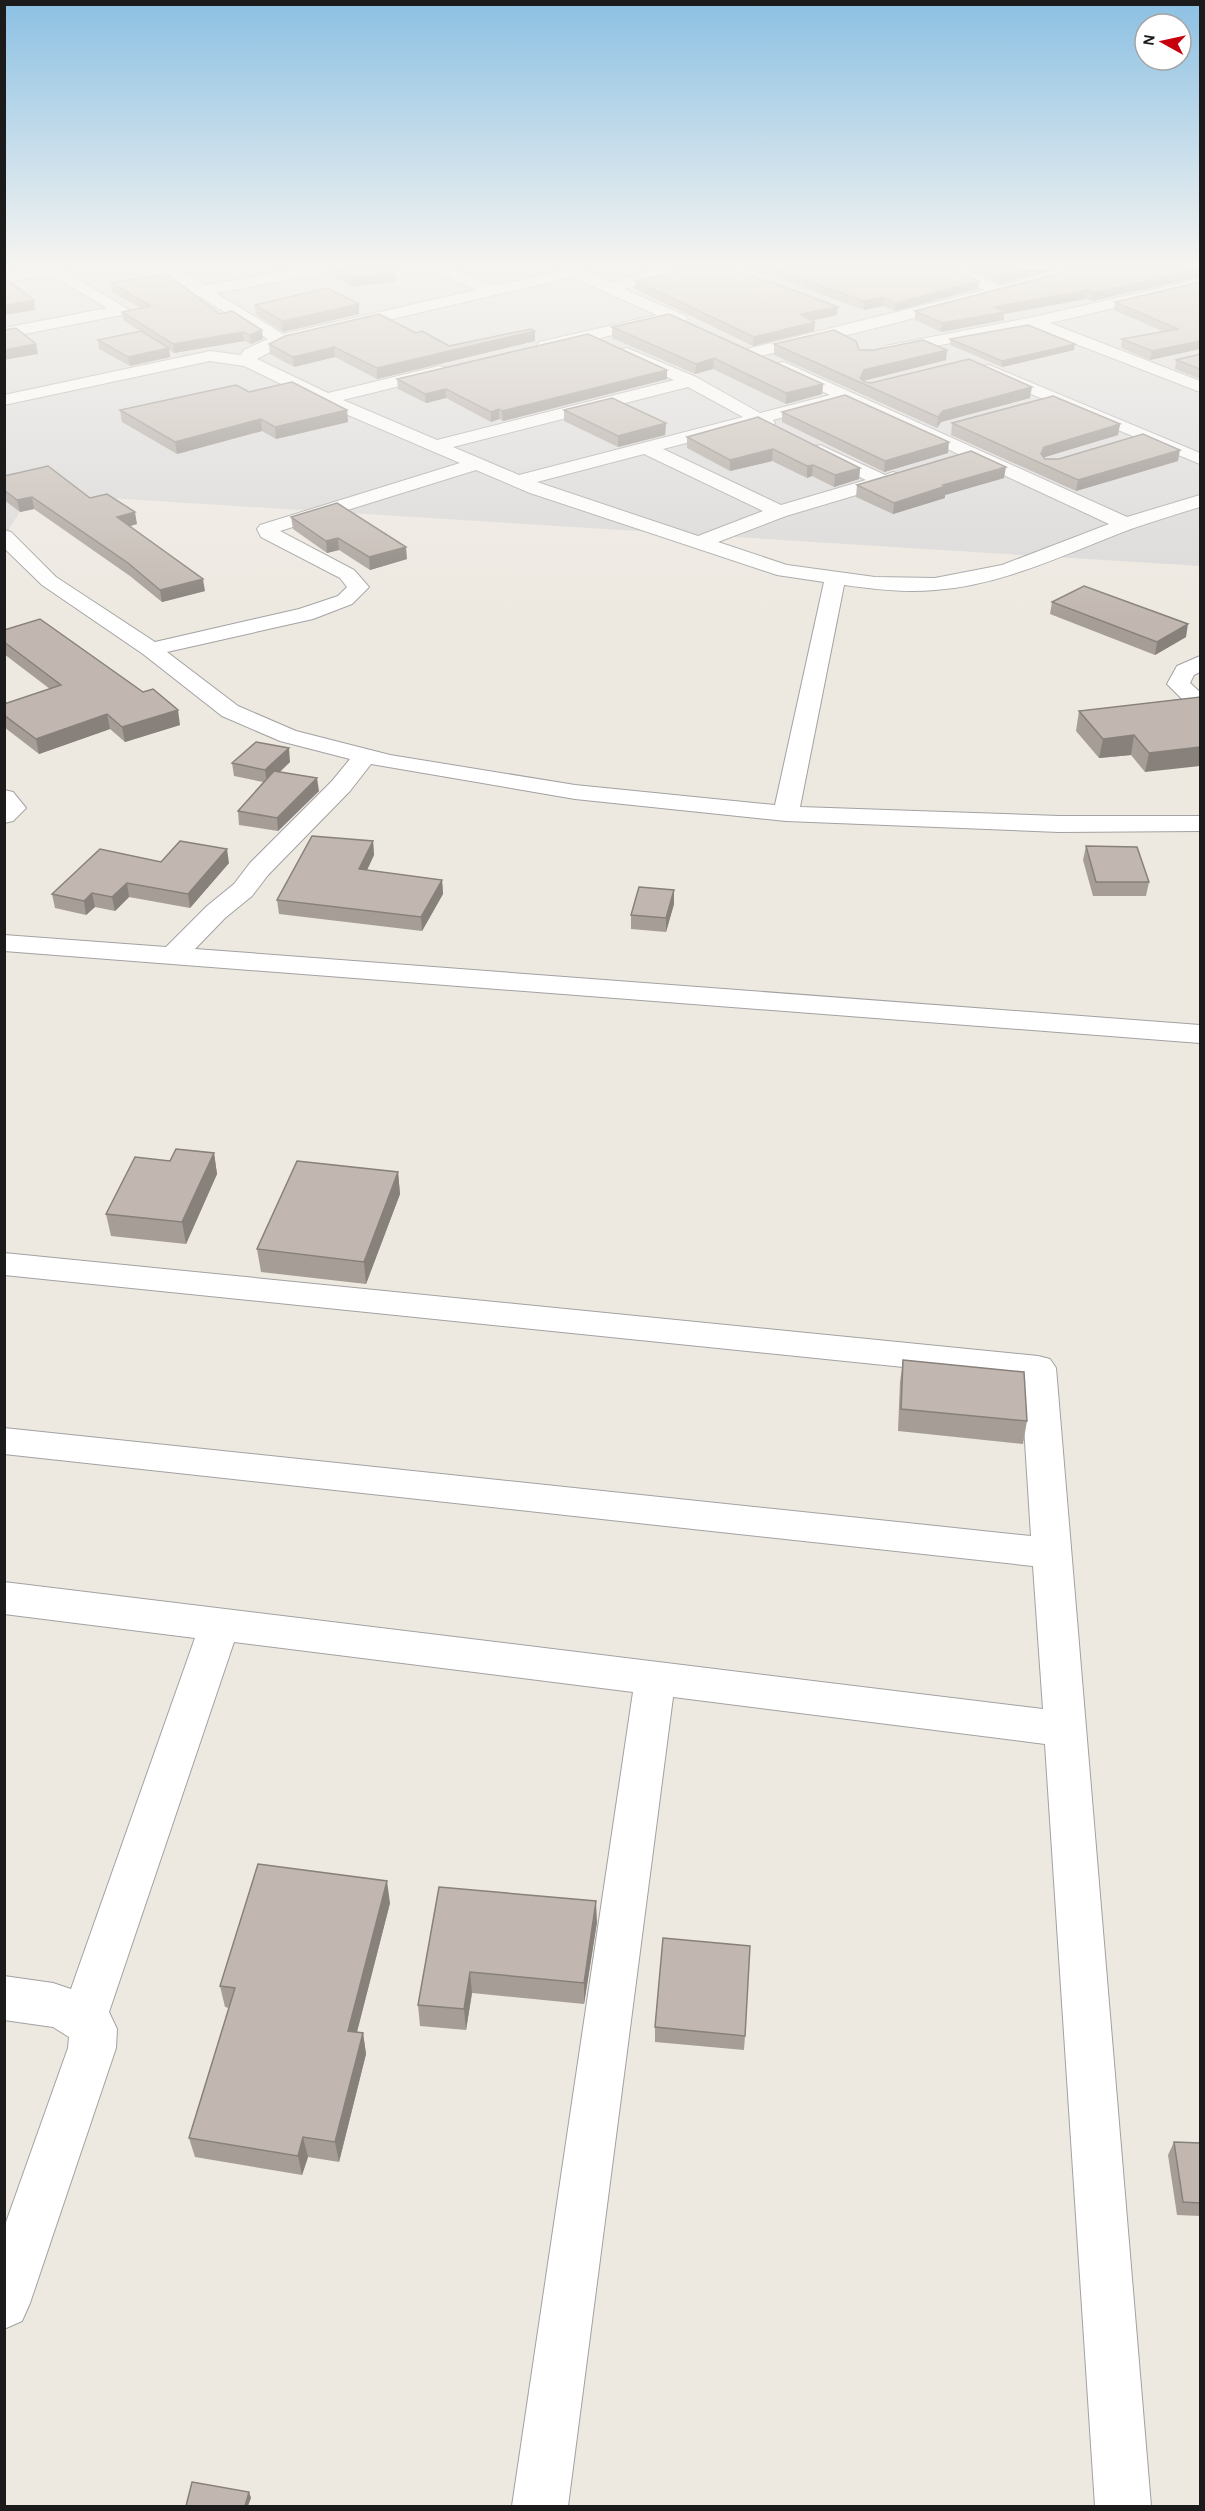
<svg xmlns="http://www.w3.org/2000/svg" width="1205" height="2511" viewBox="0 0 1205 2511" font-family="'Alegreya Sans',sans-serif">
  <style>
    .residential { fill: #d9d8d8 }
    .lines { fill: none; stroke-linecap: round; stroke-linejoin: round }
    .minor-casing { stroke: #a2a2a2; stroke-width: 2 }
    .minor { fill: #fff; fill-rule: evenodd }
    .wall { fill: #a69d97 }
    .shaded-wall { fill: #87807b }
    .building { fill: #c1b7b0; stroke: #87807b; stroke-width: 1.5 }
  </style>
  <rect width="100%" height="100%" fill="#ede8e0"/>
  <path class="residential" d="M5,269H1200V566L44,494L30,495L5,536Z"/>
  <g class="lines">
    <g class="minor-casing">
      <path id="minor" d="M32,269H62L129,310L121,315L4,338V328L107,308L50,274L4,283V274Z
        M161,269H178L205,285L298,269H328L326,272L321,274L216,293L283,334L476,290L437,272L435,269H454L493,286L560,271L559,269H580L611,283L658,269H676L662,278L624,289L686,316L688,319L680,324L671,321L545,351L539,350L537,346L539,342L657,315L572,277L285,344L257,359L328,393L439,366L445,367L447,371L445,375L343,400L437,440L674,380L621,357L619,353L621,349L627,348L696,377L760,413L830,395L778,371L776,367L778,363L784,362L1127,517L1200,495V507C1177,514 1154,521 1131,529C1067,553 1004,585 935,590C905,593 874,589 844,585L800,807L1059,816H1200V831L1059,832L786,821L575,799L371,764L350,791L268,875L252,896L225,918L195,949L1200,1025V1043L4,951V935L166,947L207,906L234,884L250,863L332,781L350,759L280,741L222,716L143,654L42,585L4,548V530L11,532L56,577L155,642L299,609L338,596L347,587L340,578L261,537L257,529L260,525L460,463L320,403L244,366L210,361L4,405V395L210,351L241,355L244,350L268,339L195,294ZM688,387L743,417L519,475L453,447ZM844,401L1109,524L1002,565L935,578L875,577L787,565L718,542L786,516L900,482L902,478L900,474L893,472L885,475L820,445L813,447L811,451L813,455L866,480L781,505L663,449L756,425L766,428L772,427L775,423L773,420ZM644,454L763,511L698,536L537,482ZM476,470L530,493L777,575L824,582L775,805L575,785L390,755L296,731L238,706L167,652L313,619L352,604L369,587L354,570L280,531Z
        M943,269H964L1000,286L1064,269H1088L1085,272L884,326L753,358L745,353L747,349L985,290L945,272Z
        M1200,279V288L1050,323L1200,381V392L1032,327L885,356L877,351L885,346L1033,317Z
        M989,365L1200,453V464L983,374L981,370L983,366Z
        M1200,656V672L1194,675L1190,683L1200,692V711L1192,709L1167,684L1177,666Z
        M4,790L13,792L26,808L13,821L4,823Z
        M4,1253L1038,1356L1050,1359L1056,1368L1151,2506H1095L1045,1744L673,1697L568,2506H512L633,1692L234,1642L109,2012L117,2029L116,2048L30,2303L22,2321L4,2329V2228L68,2048L69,2037L53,2027L4,2020V1976L53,1983L71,1989L195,1638L4,1614V1582L1043,1709L1033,1566L4,1454V1428L1031,1536L1021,1379L4,1275Z"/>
    </g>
    <use href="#minor" class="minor"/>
  </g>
  <path class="wall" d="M327,269H391L396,281L352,287L327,274Z
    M743,269H952L978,289L895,311L883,306L864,310L783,280Z
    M969,269H1056L1000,284Z
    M1200,269L1092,301L1086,299L1004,314V320L941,332L915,320V311Z
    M636,281L837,315L812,321L815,322L814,331L753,346L635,289Z
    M1200,282V349L1150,360L1121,348L1122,339L1162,331L1114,310L1115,302Z
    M111,283L220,314L263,339L251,344L244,341L174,353L169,350L170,357L130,366L99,349L98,340L140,331L123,320L122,312L140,308L112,292Z
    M255,305L359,314L283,332L256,315Z
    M612,327L823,384L822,394L786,404L713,369L695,374L612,338Z
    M416,333L449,346L535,341L377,379L335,357L294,367L270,354L269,344Z
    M950,339L1074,350L1002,367L950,345Z
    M774,344L874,350H947L946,360L863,381L865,382L1030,398L941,422L937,428L774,355Z
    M1200,354V379L1175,369L1176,360Z
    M667,370V379L503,421L499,419L491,422L446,398L426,403L398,389L397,379Z
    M249,392L347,410L348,422L276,439L262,431L177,454L122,422L120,410Z
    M564,410L666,423L665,435L618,447L564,421Z
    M782,412L948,453L884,472L782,422Z
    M758,417L860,468L859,479L834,487L812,476L807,478L772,461L730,471L687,448V437Z
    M952,423L1120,424L1118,435L1044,457L1045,459L1178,461L1076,491L951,435Z
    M4,476L90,498L137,524L130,526L205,591L162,602L130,576L34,509L20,512L4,500Z
    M1004,478L945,495V498L893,514L856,497L857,485Z
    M291,517L407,559L370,570L339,550L327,553L293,529Z
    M1052,602L1186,637L1155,655L1050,614Z
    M4,630L180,725L125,742L110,729L39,754L4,727V704L50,689L4,654Z
    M1200,697L1145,772L1131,755L1099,758L1076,731L1079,711Z
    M290,762L280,772L319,791L278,831L239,825L238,811L263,782L234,776L232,763Z
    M373,841L374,855L367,870L442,880L443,894L422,931L279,914L277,900Z
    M1086,846L1149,882L1146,896H1093L1083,860Z
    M161,862L229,863L190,908L129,897L115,911L95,907L86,915L55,908L52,894Z
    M674,904L666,932L631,929V915Z
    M214,1153L217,1174L186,1244L111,1236L106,1214L170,1161Z
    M398,1172L400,1194L366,1284L261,1272L257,1249Z
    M903,1360L1027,1421L1023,1444L898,1431L900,1382Z
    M439,1887L597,1922L584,2004L472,1993L466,2030L420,2026L418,2005Z
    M390,1903L357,2032L363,2033L366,2054L339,2162L308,2157L302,2175L195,2157L189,2138L229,2008L225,2007L220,1986Z
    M655,2027L745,2036L744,2050L655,2042Z
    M1174,2142L1200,2143V2216L1177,2215L1168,2155Z"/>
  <path class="shaded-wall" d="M1026,269H1056L1000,284L1001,275Z
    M1200,269V277L1092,301L1093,293Z
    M395,272L396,281L352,287V278Z
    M979,281L978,289L895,311L896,303Z
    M1087,290L1086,299L1004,314V320L941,332L942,323L994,307Z
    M884,297L883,306L864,310V301Z
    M34,300L35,310L4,315V306Z
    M359,304V314L283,332L282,321Z
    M838,307L837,315L799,323L800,314Z
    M815,322L814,331L753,346L754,337Z
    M262,330L263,339L251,344L250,335Z
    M535,331V341L377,379V368Z
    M243,332L244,341L174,353L173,344Z
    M1200,341V349L1150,360L1152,351Z
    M36,344L38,354L4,360V350Z
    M1075,344L1074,350L1002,367V361Z
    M334,347L335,357L294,367L293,357Z
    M169,348L170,357L130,366L128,357Z
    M947,350L946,360L863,381L860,378L864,370Z
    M714,358L713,369L695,374L696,364Z
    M667,370V379L503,421L502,411Z
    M823,384L822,394L786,404V393Z
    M1032,387L1030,398L941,422L937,428L938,417L943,411Z
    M446,389V398L426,403L425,394Z
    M499,409V419L491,422V412Z
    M347,410L348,422L276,439L275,427Z
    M261,419L262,431L177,454L175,442Z
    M666,423L665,435L618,447V436Z
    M1120,424L1118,435L1042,458L1041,454L1044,447Z
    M949,442L948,453L884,472L885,461Z
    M773,449L772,461L730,471V460Z
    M1180,450L1178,461L1076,491L1078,480Z
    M813,465L812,476L807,478V466Z
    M1006,467L1004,478L945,495V498L893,514L894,503L943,485Z
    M860,468L859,479L834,487L835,475Z
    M32,497L34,509L20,512L17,500Z
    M135,512L137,524L119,529L117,517Z
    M338,538L339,550L327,553L326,541Z
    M406,547L407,559L370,570L369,557Z
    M203,579L205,591L162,602L160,590Z
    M1188,624L1186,637L1155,655L1157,642Z
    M178,710L180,725L125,742L122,727Z
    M107,714L110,729L39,754L36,739Z
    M1134,735L1131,755L1099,758L1103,739Z
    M1200,747V766L1145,772L1149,753Z
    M289,748L290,762L267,783L265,770Z
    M317,778L319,791L278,831L277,818Z
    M373,841L374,855L361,883L359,869Z
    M227,849L229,863L190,908L188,894Z
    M442,880L443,894L422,931L421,917Z
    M127,883L129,897L115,911L112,897Z
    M674,890V904L666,932V918Z
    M92,893L95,907L86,915L84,901Z
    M214,1153L217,1174L186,1244L182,1222Z
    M398,1172L400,1194L366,1284L364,1262Z
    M387,1881L390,1903L352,2051L348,2031Z
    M596,1901L597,1922L584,2004V1983Z
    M470,1972L472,1993L466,2030L464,2009Z
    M363,2033L366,2054L339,2162L335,2142Z
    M303,2137L308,2157L302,2175L298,2156Z
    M249,2492L251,2498L248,2506H245Z"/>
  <path class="building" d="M334,269H391L395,272L352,278Z
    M681,269H726L772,282L838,307L800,314L815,322L754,337L636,281L676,272Z
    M774,269H952L979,281L896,303L884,297L864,301Z
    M988,269H1026L1001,275Z
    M1076,269H1200L1093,293L1087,290L994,307L1005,312L942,323L915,311Z
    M166,274L220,314L232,311L262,330L250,335L243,332L173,344L122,312L151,306L111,283Z
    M4,279H6L34,300L4,306Z
    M1200,282V341L1152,351L1122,339L1178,329L1115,302Z
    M327,288L359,304L282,321L255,305Z
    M379,314L416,333L422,331L449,346L531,329L535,331L377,368L334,347L293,357L269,344L285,336Z
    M669,314L823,384L786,393L714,358L696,364L612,327Z
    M1028,325L1075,344L1002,361L950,339Z
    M16,328L36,344L4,350V330Z
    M834,330L856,341L859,350H874L923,340L947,350L864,370L860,378L865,382L871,383L969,359L1032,387L943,411L938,417L774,344Z
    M141,331L169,348L128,357L98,340Z
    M588,334L667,370L502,411L499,409L491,412L446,389L425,394L397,379Z
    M1200,354V369L1176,360Z
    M292,382L347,410L275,427L261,419L175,442L120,410L236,385L249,392Z
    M845,395L949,442L885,461L782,412Z
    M1053,396L1120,424L1044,447L1041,454L1045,459H1059L1143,434L1180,450L1078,480L952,423Z
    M612,398L666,423L618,436L564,410Z
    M758,417L860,468L835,475L813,465L807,466L773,449L730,460L687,437Z
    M971,451L1006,467L943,485L946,486L894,503L857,485Z
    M48,466L90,498L107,494L135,512L117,517L203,579L160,590L128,563L32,497L17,500L4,490V476Z
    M337,503L406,547L369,557L338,538L326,541L291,517Z
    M1084,586L1188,624L1157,642L1052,602Z
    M40,619L143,692L153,689L178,710L122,727L107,714L36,739L4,715V704L61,685L4,642V630Z
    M1200,697V747L1149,753L1134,735L1103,739L1079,711Z
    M256,742L289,748L265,770L232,763Z
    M274,771L317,778L277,818L238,811Z
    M312,836L373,841L359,869L442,880L421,917L277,900Z
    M180,841L227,849L188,894L127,883L112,897L92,893L84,901L52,894L100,849L161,862Z
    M1086,846L1137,847L1149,882H1096Z
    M639,887L674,890L666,918L631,915Z
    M176,1149L214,1153L182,1222L106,1214L135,1157L170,1161Z
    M297,1161L398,1172L364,1262L257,1249Z
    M903,1360L1024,1372L1027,1421L901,1409Z
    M258,1864L387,1881L348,2031L363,2033L335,2142L303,2137L298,2156L189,2138L235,1988L220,1986Z
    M439,1887L596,1901L584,1983L470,1972L464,2009L418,2005Z
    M663,1938L750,1946L745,2036L655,2027Z
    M1174,2142L1200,2143V2203L1183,2202Z
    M192,2482L249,2492L245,2506H186Z"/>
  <linearGradient id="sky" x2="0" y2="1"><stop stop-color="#8bc0e3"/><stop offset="0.43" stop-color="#f7f5f1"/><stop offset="1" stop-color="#f7f5f1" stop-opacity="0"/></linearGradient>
  <rect width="1205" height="620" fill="url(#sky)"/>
  <rect width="1205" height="2511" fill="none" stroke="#1b1b1b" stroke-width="12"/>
  <g transform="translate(1163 42) rotate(278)"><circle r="28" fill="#ffffff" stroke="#a4a4a4" stroke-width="1.5"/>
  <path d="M0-4.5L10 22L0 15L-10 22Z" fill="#c6000d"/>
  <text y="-9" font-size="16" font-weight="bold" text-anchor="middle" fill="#1b1b1b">N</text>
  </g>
</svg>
